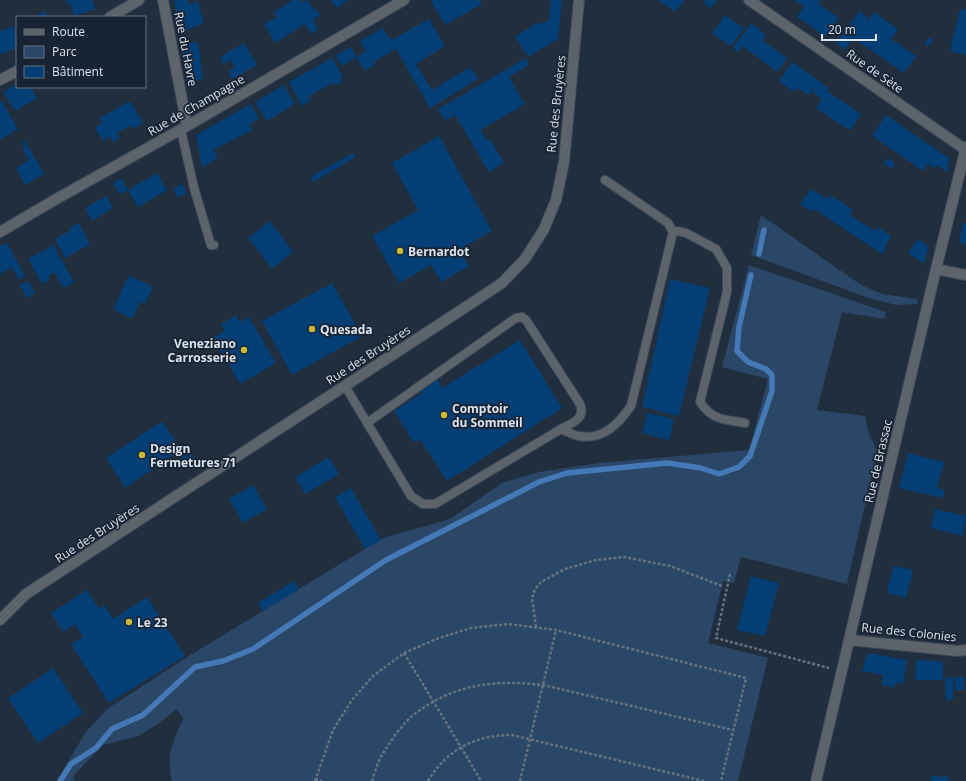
<svg xmlns="http://www.w3.org/2000/svg" width="966" height="781" viewBox="0 0 966 781" font-family="'Open Sans',sans-serif">
  <style>
    .green { fill: #2b4768 }
    .lines { fill: none; stroke-linecap: round; stroke-linejoin: round }
    .stream { stroke: #4579b5; stroke-width: 5.5 }
    .building { fill: #033e74 }
    .lane-casing { stroke: #3f4b59; stroke-width: 10 }
    .street-casing { stroke: #3f4b59; stroke-width: 12 }
    .path { stroke: #67727f; stroke-width: 2.5; stroke-dasharray: 3 2; stroke-linecap: butt }
    .lane { stroke: #5c636b; stroke-width: 8 }
    .street { stroke: #5c636b; stroke-width: 10 }
    .poi-dot { fill: #c9ba3a; stroke: #182433; stroke-width: 1.5 }
    .labels { text-anchor: middle; dominant-baseline: central; stroke-width: 3.5; stroke-linejoin: round; paint-order: stroke }
    .street-label { font-size: 12px; fill: #dbe3ee; stroke: #182433 }
    .poi-label { font-size: 12px; font-weight: bold; fill: #dbe3ee; stroke: #182433; text-anchor: start }
  </style>
  <rect width="100%" height="100%" fill="#212e3d"/>
  <path class="green" d="M761,215L861,285L882,294L918,299L917,304L896,305L869,298L751,255Z
    M749,265L886,312L884,319L842,312L817,410L865,416L868,431L877,452L847,584L741,557L734,583L723,581L708,643L768,658L738,781H172C166,756 173,741 183,719L177,709L156,725L138,736L103,745L73,776L75,781H57L85,733L107,709L192,654L383,538L450,519L502,483L539,472L599,463L749,450L768,379L722,367Z"/>
  <g class="lines">
    <path class="stream" d="M759,254L764,230
      M60,781L71,764L96,748L112,729L143,715L195,667L223,661L253,649L386,560L539,482L567,473L667,463L701,468L719,474L739,467L750,456L772,391V375L766,369L748,362L737,351L739,327L751,275"/>
  </g>
  <path class="building" d="M66,0H92L95,9L74,16L70,3L67,4Z
    M174,0H188L189,4L198,2L204,23L179,33Z
    M291,0H301L302,2L308,0L313,9L316,8L320,15L313,20L318,30L311,34L305,24L275,43L264,24L277,17L274,12L292,1Z
    M331,0H348L336,8Z
    M432,0H480L482,4L445,25L431,1Z
    M551,0H562L558,39L528,57L515,37L538,22L540,25L549,20Z
    M658,0H684L675,12Z
    M705,0H717L711,8L703,3Z
    M795,0H821L819,4L839,18L826,37L797,17L804,7Z
    M960,9L966,10V55L950,51Z
    M45,11L48,17H34Z
    M859,11L869,18L866,22H867L874,12L898,29L891,39L916,56L904,73L853,38L845,50L836,43Z
    M725,15L744,28L731,46L712,34Z
    M429,19L445,46L416,64L432,90L470,67L478,79L430,108L396,49L374,62L375,65L365,71L356,57L342,66L336,55L351,47L356,57L366,51L360,41L383,28L391,40Z
    M751,23L760,29L759,30L766,36L762,40L787,58L777,72L742,46L738,52L733,48Z
    M14,26L17,35V48L0,54V31Z
    M929,37L933,40L929,47L924,44Z
    M198,42L203,79L187,82L181,44Z
    M244,43L257,65L232,79L228,71L235,67L231,60L224,64L220,57Z
    M332,58L343,76L340,78L342,82L336,86L334,82L309,96L311,100L302,106L289,82Z
    M526,58L529,65L509,77L525,104L481,130L487,141L490,139L504,163L489,172L455,115L445,121L438,109Z
    M792,62L829,88L827,91L861,114L850,131L816,108L822,99L812,91L809,95L797,88L794,92L779,81Z
    M17,84V87H21L23,89L26,87H31L37,98L15,111L3,92Z
    M284,85L295,104L267,121L255,102Z
    M2,101L18,129L0,140V102Z
    M130,101L143,123L133,129L131,125L117,133L120,138L113,142L110,137L103,141L95,127L102,123L100,118Z
    M251,104L259,119L249,125L252,130L213,150L218,158L202,167L196,135Z
    M886,115L950,159L947,172L937,165L934,168L928,164L923,171L872,136Z
    M439,136L492,231L460,249L469,266L441,282L431,265L399,283L372,236L418,210L392,163Z
    M25,141L44,174L25,185L16,168L29,160L22,148L24,147L22,143Z
    M353,153L356,157L313,182L311,179L313,178L312,176Z
    M888,158L894,162V169L883,164Z
    M157,173L167,190L138,207L128,190L120,194L113,183L121,178L128,190Z
    M182,184L187,193L178,198L173,189Z
    M811,189L827,199L830,195L853,210L850,215L875,231L878,227L891,236L884,248L886,249L882,254L814,209L811,212L800,204Z
    M106,196L113,208L92,221L85,208Z
    M270,221L293,252L272,269L248,238Z
    M963,222L966,223V245L959,243Z
    M79,223L90,244L65,258L55,239L71,230L70,228Z
    M918,239L929,246L924,264L908,253Z
    M7,243L25,276L19,280L12,267L0,274V246Z
    M53,245L74,282L63,288L54,272L48,276L50,280L42,284L28,259Z
    M129,275L153,287L145,304L140,302L132,319L113,309Z
    M670,279L710,288L679,416L642,407Z
    M28,281L35,293L27,298L20,286Z
    M332,283L362,336L292,375L262,321Z
    M236,315L240,322L249,317L276,363L240,384L213,338L225,331L221,324Z
    M520,340L562,408L447,481L420,439L414,443L394,411L422,393L419,388L437,377L442,388Z
    M647,413L674,419L669,440L642,433Z
    M162,421L179,446L175,448L177,453L125,488L106,458Z
    M189,450L194,458L185,464L180,456Z
    M908,453L944,462L937,488L945,490L943,498L899,488Z
    M329,457L339,474L305,494L295,477Z
    M253,485L267,509L243,523L229,499Z
    M351,488L381,540L365,549L335,497Z
    M935,509L966,516L963,536L931,528Z
    M893,566L913,570L906,598L887,593Z
    M751,576L779,583L765,636L737,630Z
    M294,581L299,589L263,611L258,603Z
    M87,590L99,609L104,605L113,619L147,597L185,656L109,703L71,644L83,637L75,624L63,632L51,613Z
    M868,653L907,660L903,684L895,683V688L882,685L883,675L862,671Z
    M916,660L943,661V680H915Z
    M53,668L83,713L38,743L8,698Z
    M945,677H953V700H946Z
    M955,677H964V690H955Z
    M932,776L949,777L948,781H931Z"/>
  <g class="lines">
    <g class="lane-casing">
      <path id="lane" d="M181,130L194,188L211,245H214
        M673,232L678,231L686,233L716,249L727,268V292L700,402C713,421 724,419 745,423
        M345,386L411,496L423,504H435L561,429C572,423 586,419 580,404L526,320L522,317L516,318L367,423
        M561,429C567,432 573,435 579,436C603,441 619,423 631,406L673,232L668,223L605,180"/>
    </g>
    <g class="street-casing">
      <path id="street" d="M163,0L187,126
        M749,0L966,150
        M110,17L139,0
        M0,80L17,71
        M0,232L58,198L187,126L404,0
        M936,269L966,275
        M0,620L26,594L475,301L502,283L525,259L544,229L556,200L564,162L579,0
        M849,640L958,651L966,650
        M816,781L936,269L966,147"/>
    </g>
    <path class="path" d="M730,574L716,638L829,668
      M536,627L532,598L535,589L541,582L565,569L596,560L624,557L670,566L722,586
      M404,653L461,747L481,781
      M315,779L322,781
      M315,781L333,730L352,700L373,676L404,653L439,638L471,628L508,624L556,630L746,678L721,781
      M372,781C375,773 377,763 382,755C390,742 399,728 411,717C415,713 421,710 426,706C462,683 501,680 543,685L733,730
      M428,781C447,749 476,735 512,735L704,781
      M520,781L556,630"/>
    <use href="#lane" class="lane"/>
    <use href="#street" class="street"/>
  </g>
  <g class="poi-dot">
    <circle cx="400" cy="251" r="4"/>
    <circle cx="312" cy="329" r="4"/>
    <circle cx="244" cy="350" r="4"/>
    <circle cx="444" cy="415" r="4"/>
    <circle cx="142" cy="455" r="4"/>
    <circle cx="129" cy="622" r="4"/>
  </g>
  <g class="labels">
    <g class="street-label">
      <text transform="translate(186 49) rotate(79)">Rue du Havre</text>
      <text transform="translate(875 71) rotate(35)">Rue de Sète</text>
      <text transform="translate(556 104) rotate(-84)">Rue des Bruyères</text>
      <text transform="translate(196 105) rotate(-30)">Rue de Champagne</text>
      <text transform="translate(368 355) rotate(-33)">Rue des Bruyères</text>
      <text transform="translate(878 461) rotate(-77)">Rue de Brassac</text>
      <text transform="translate(97 533) rotate(-33)">Rue des Bruyères</text>
      <text transform="translate(909 632) rotate(6)">Rue des Colonies</text>
    </g>
    <g class="poi-label">
      <text x="408" y="251">Bernardot</text>
      <text x="320" y="329">Quesada</text>
      <text x="236" y="343" text-anchor="end">Veneziano<tspan x="236" dy="14">Carrosserie</tspan></text>
      <text x="452" y="408">Comptoir<tspan x="452" dy="14">du Sommeil</tspan></text>
      <text x="150" y="448">Design<tspan x="150" dy="14">Fermetures 71</tspan></text>
      <text x="137" y="622">Le 23</text>
    </g>
  </g>
  <rect x="16" y="16" width="130" height="72" fill="#182433" stroke="#66707e"/>
  <rect x="24" y="29" width="20" height="6" fill="#5c636b" stroke="#66707e"/>
  <text x="52" y="36" font-size="12" fill="#dbe3ee">Route</text>
  <rect x="24" y="46" width="20" height="12" fill="#2b4768" stroke="#66707e"/>
  <text x="52" y="56" font-size="12" fill="#dbe3ee">Parc</text>
  <rect x="24" y="66" width="20" height="12" fill="#033e74" stroke="#66707e"/>
  <text x="52" y="76" font-size="12" fill="#dbe3ee">Bâtiment</text>
  <path d="M822 34v6h54v-6" fill="none" stroke="#dbe3ee" stroke-width="2"/>
  <text x="828" y="34" font-size="12" fill="#dbe3ee" stroke="#182433" stroke-width="3" paint-order="stroke">20 m</text>
</svg>
